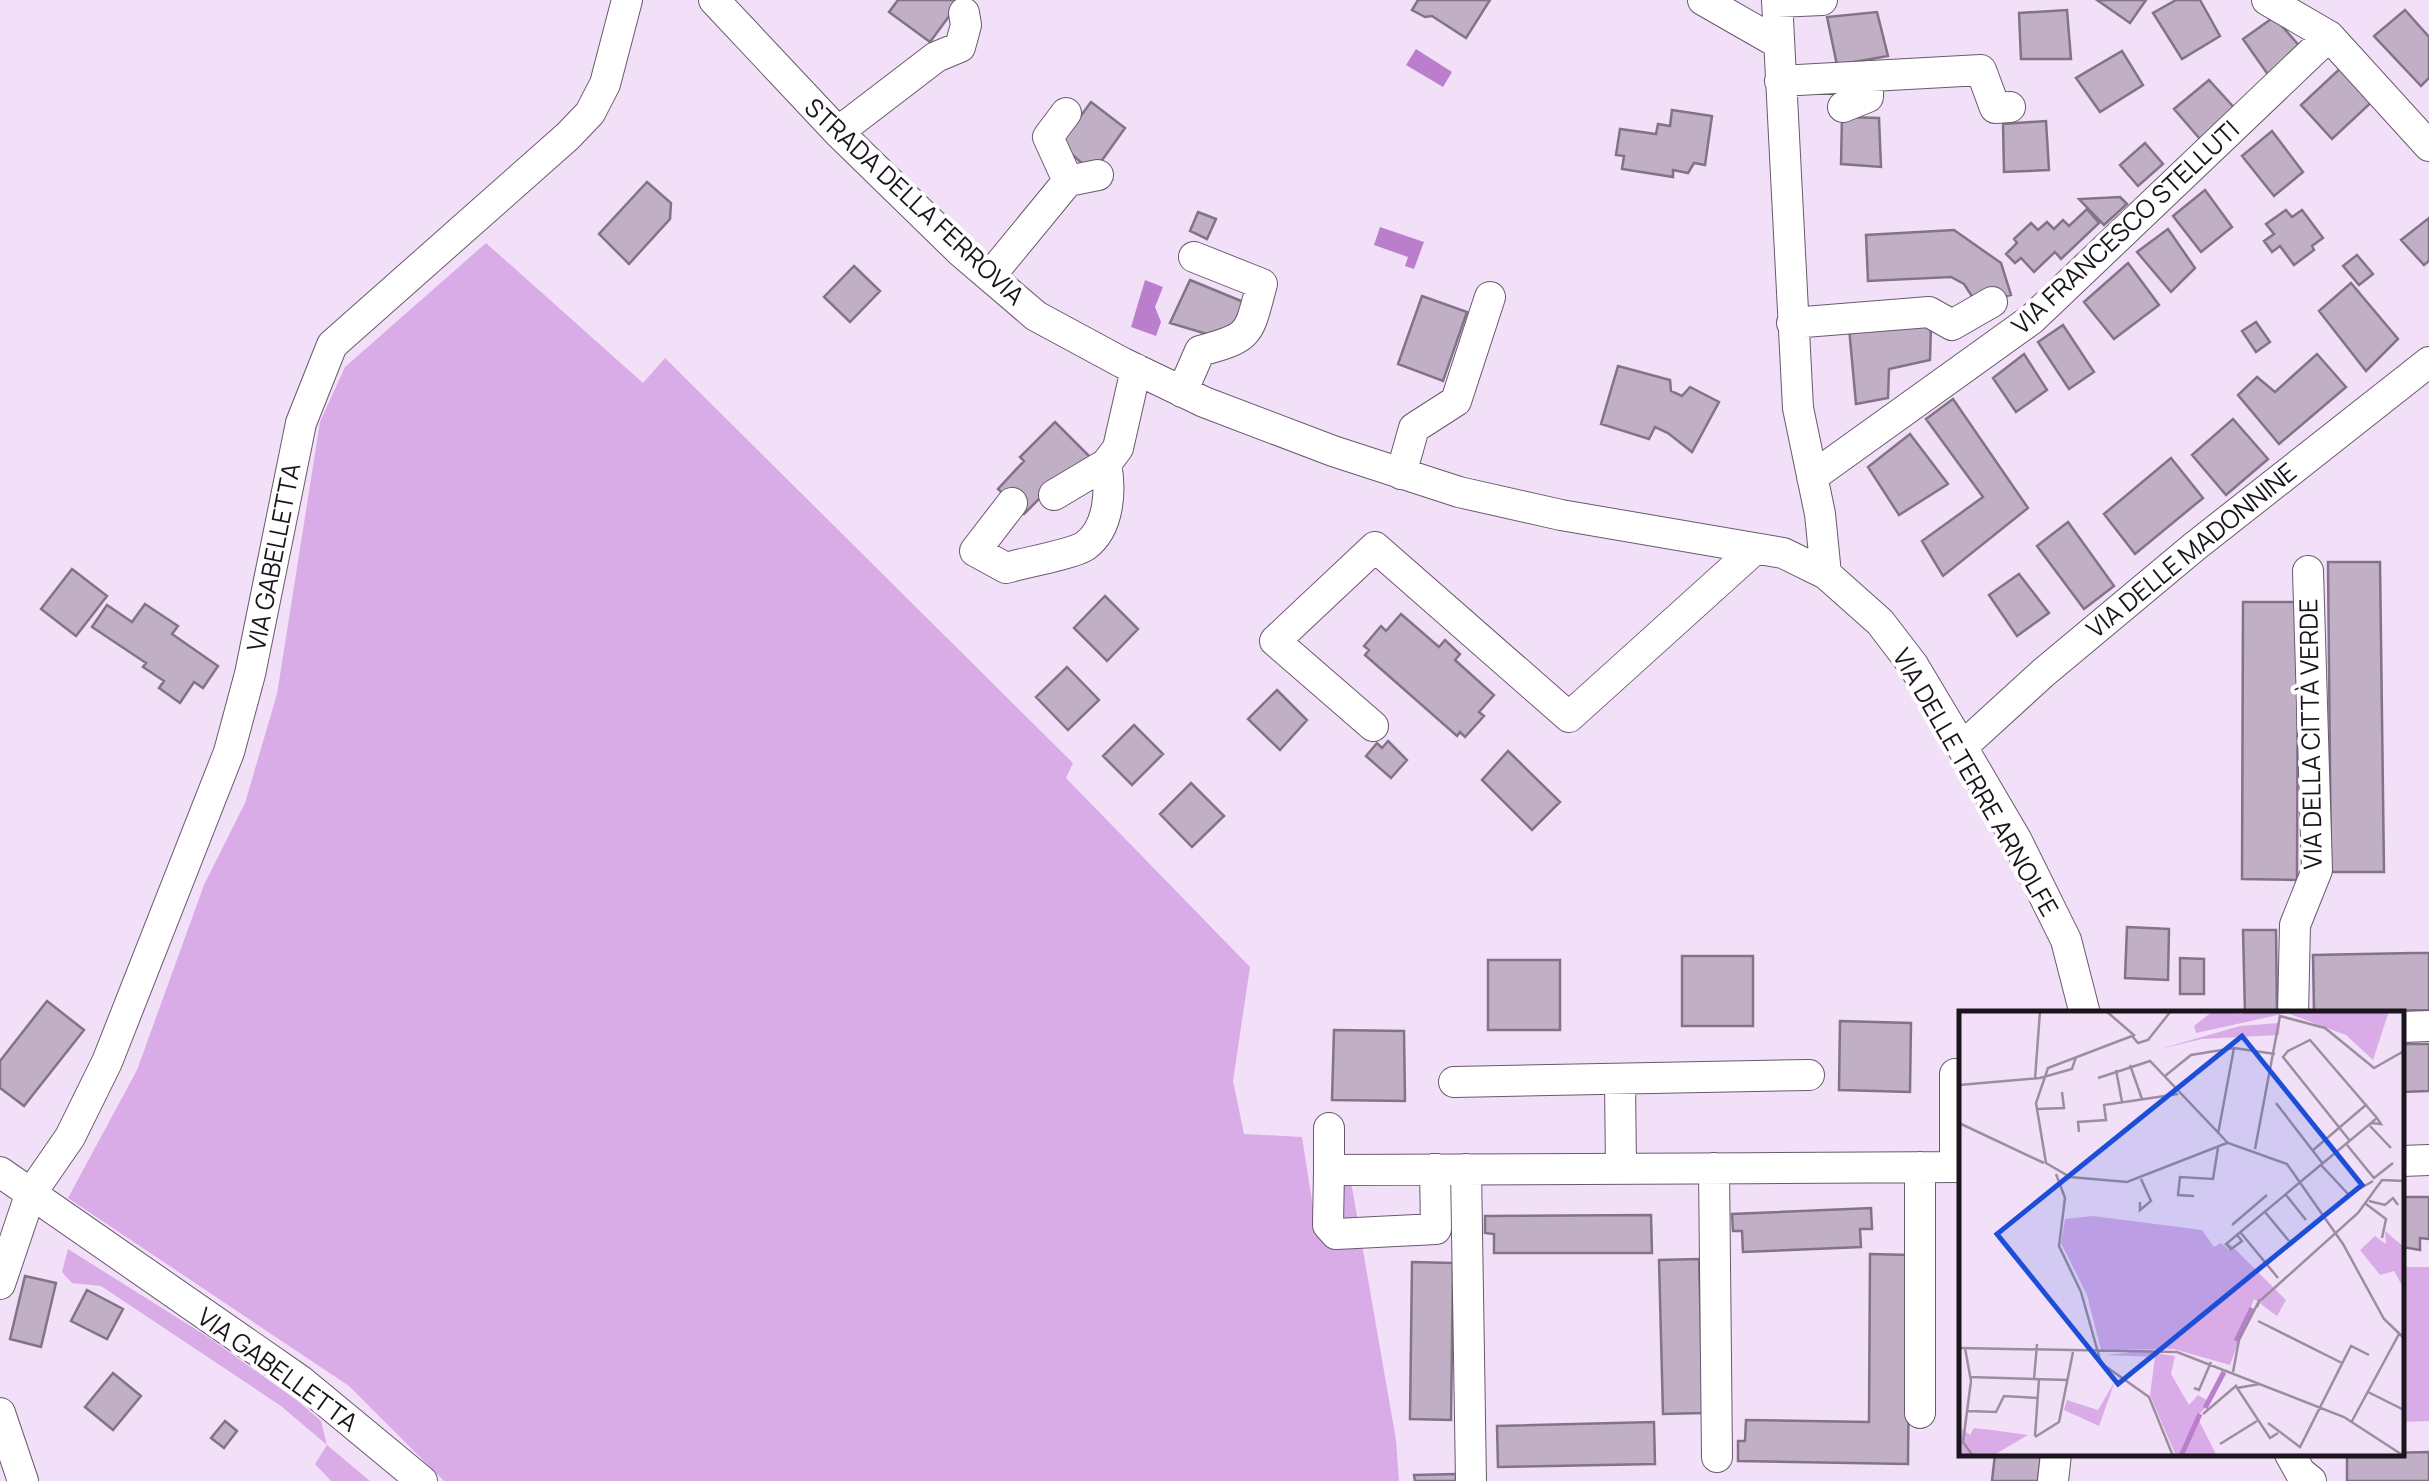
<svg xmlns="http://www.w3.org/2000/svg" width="2429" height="1481" viewBox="0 0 2429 1481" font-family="Manrope,sans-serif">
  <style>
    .green { fill: #d9ace7 }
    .water { fill: #bb7ecd }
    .building { fill: #c0afc5; stroke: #847388; stroke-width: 2.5 }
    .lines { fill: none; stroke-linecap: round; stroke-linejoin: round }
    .minor-casing { stroke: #69596d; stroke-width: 32 }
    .minor { stroke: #fff; stroke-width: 30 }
    .labels { text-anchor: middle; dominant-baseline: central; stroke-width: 8; stroke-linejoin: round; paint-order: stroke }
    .street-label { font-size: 25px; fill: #1a141c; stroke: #fff }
    .inset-river { fill: none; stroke: #bb7ecd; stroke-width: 5 }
    .inset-road { fill: none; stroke: #9c8ea0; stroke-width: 2.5 }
    .view { fill: #1d4ed8; fill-opacity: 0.15; stroke: #1d4ed8; stroke-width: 5 }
    .inset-edge { fill: none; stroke: #1a141c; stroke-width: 5 }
  </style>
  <rect width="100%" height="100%" fill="#f2e0f8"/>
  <path class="green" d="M486,243L643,383L665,358L1073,763L1066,778L1250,967L1233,1081L1244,1134L1302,1137L1317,1233L1349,1170L1396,1440L1399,1481H444L349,1386L68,1198L137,1070L204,885L245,803L277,694L320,422L345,367Z
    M68,1249L208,1337L298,1401L321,1421L327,1445L370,1481H331L315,1464L327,1445L281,1406L101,1286L72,1283L62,1272Z
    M2402,1267H2429V1421L2402,1422Z"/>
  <path class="water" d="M1416,49L1452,72L1443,87L1406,65Z
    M1380,227L1424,242L1414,269L1405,266L1408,257L1374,245Z
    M1145,280L1163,287L1155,307L1161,322L1156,336L1131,327Z"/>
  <path class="building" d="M898,0H961L930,42L889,12Z
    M1418,0H1490L1466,38L1432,16L1425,17L1412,10Z
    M2097,0H2146L2130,23Z
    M2176,0H2200L2220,36L2182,59L2153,13Z
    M2067,10L2071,59H2021L2019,13Z
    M2405,10L2429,37V78L2421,86L2374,36Z
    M1877,12L1888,56L1837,65L1827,17Z
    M2274,17L2303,50L2269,76L2243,39Z
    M2122,51L2143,85L2100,112L2076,78Z
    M2346,63L2376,98L2332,139L2301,105Z
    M2209,80L2239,113L2206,146L2174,109Z
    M1091,102L1125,128L1093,173L1060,144Z
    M1672,110L1712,116L1705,165L1694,163L1688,173L1673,170V177L1622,169L1624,156L1616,155L1620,129L1656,134L1658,124L1670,126Z
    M1842,117L1879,118L1881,167L1841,164Z
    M2046,121L2049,170L2004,172L2003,124Z
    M2272,131L2303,172L2274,196L2242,156Z
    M2145,143L2163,164L2138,186L2120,165Z
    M647,182L671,203L670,219L629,264L599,234Z
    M2205,190L2232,227L2201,252L2173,216Z
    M2120,197L2127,204L2104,225L2079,199Z
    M2087,209L2099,223L2061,259L2055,252L2034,272L2021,258L2015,263L2006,254L2017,243L2014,239L2031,223L2038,230L2047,222L2054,229L2063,220L2069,226Z
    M2286,210L2292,217L2302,210L2323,238L2312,246L2314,250L2294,265L2280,246L2272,252L2264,241L2274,234L2266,224Z
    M1198,212L1216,219L1207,239L1190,231Z
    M2429,218V261L2424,265L2401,240Z
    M2168,229L2195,268L2171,292L2137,252Z
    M1954,230L2001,263L2011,295L1977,304L1964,284L1951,277L1868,281L1866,235Z
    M2357,255L2373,274L2359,285L2343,266Z
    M2128,263L2159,305L2114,339L2084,302Z
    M854,266L880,291L850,322L824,297Z
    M1190,280L1246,303L1227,340L1170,323Z
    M2351,283L2398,339L2366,371L2319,311Z
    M1422,296L1467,312L1443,381L1398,364Z
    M2256,322L2270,342L2256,352L2242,331Z
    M1931,325L1930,360L1889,369L1888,398L1856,404L1849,328Z
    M2063,325L2094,372L2069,389L2038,342Z
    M2024,354L2047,390L2016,412L1993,378Z
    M2317,354L2346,387L2279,444L2238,395L2257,377L2275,392Z
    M1618,366L1670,380L1671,391L1682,396L1690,387L1719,402L1692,452L1668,433L1655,427L1649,439L1601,424Z
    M1953,399L2028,508L1943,576L1922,541L1983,497L1926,419Z
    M2233,419L2268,459L2226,495L2192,455Z
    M1055,422L1090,457L1049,489L1024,514L998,489L1024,461L1020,457Z
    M1910,434L1948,484L1899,515L1868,467Z
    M2171,458L2203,498L2135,554L2104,514Z
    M2068,522L2114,586L2084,609L2037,546Z
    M2328,562H2380L2384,872H2331Z
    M72,569L107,596L76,636L41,609Z
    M2019,574L2049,613L2017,636L1989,595Z
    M1105,596L1138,629L1107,661L1074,628Z
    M2243,602H2298L2297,880L2242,879Z
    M145,604L178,626L172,634L218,666L203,688L194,682L180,703L159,688L164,681L143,667L146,663L92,627L107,605L132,622Z
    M1401,614L1439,647L1445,640L1460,654L1455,660L1494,695L1479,712L1484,716L1465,737L1460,732L1457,736L1365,655L1369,650L1364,646L1381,626L1386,631Z
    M1067,667L1099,700L1068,730L1036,697Z
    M1277,690L1307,720L1280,750L1248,719Z
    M1134,725L1163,754L1132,785L1103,756Z
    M1388,741L1407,760L1391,778L1366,756L1377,743L1382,748Z
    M1508,751L1560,802L1532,830L1482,780Z
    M1191,783L1224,816L1192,847L1160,814Z
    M2127,927L2169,929L2168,980L2125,978Z
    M2243,930H2276L2277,1014H2245Z
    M2413,953H2429V1010L2314,1012L2313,955Z
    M1682,956H1753V1026H1682Z
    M2180,958L2204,959V994H2180Z
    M1488,960H1560V1030H1488Z
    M47,1001L84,1030L24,1106L0,1088V1061Z
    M1840,1021L1911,1023L1910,1092L1839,1090Z
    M1334,1030L1404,1031L1405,1101L1332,1100Z
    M2402,1044H2429V1091L2402,1092Z
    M2402,1197H2429V1239L2420,1238V1250L2402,1247Z
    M1871,1208L1872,1229H1860L1861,1247L1743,1252L1742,1231H1733L1732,1214Z
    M1651,1215L1652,1253H1494V1234L1485,1233V1216Z
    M1870,1254L1910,1255L1908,1464L1738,1461V1441H1745L1746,1420L1869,1422Z
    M1699,1259L1703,1413L1663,1414L1659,1260Z
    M1412,1262L1453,1263L1451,1420L1410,1419Z
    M25,1276L56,1283L41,1347L10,1339Z
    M87,1290L123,1309L107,1339L71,1321Z
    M113,1373L141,1396L113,1430L85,1407Z
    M225,1421L237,1431L224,1448L211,1438Z
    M1654,1422L1655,1464L1498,1467L1497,1426Z
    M2429,1452V1481H2347V1454Z
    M1995,1454H2041L2038,1481H1992Z
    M1456,1474V1481H1415L1414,1475Z"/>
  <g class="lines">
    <g class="minor-casing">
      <path id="minor" d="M714,0L838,132L960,251L1036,316L1123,363L1204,402L1333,451L1459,492L1561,515L1783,553L1826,574L1880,622L1913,665L1962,747L2016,839L2066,940L2085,1014
        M1703,0L1778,43
        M1777,0L1798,408L1820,514L1826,574
        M2267,0L2329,36L2429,146
        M1777,2L1822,0
        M1780,81L1981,70L1995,108L2010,107
        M1843,107L1868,97V76
        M838,132L936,57L960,47L966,25L964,13
        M1068,181L1098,175
        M990,276L1068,181L1048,137L1066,113
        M1792,323L1929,312L1952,325L1992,302
        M1182,392L1200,351C1253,337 1248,334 1262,284L1194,257
        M1401,474L1414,428L1456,401L1490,297
        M1812,477L2032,319L2329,36
        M1054,495L1106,464
        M1012,503L975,551L1006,568C1023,563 1073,554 1085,546C1110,528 1111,489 1106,464L1118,448L1136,369
        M1373,726L1275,641L1375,547L1569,717L1755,549
        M1962,747L2043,673L2194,547L2429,362
        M2293,1014L2295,925L2317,870L2308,571
        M2402,1027L2429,1026
        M1620,1081L1621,1169
        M1454,1082L1809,1075
        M1329,1128V1170
        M2402,1161L2429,1160
        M1955,1167V1074H1962
        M1714,1168L1717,1457
        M1435,1169L1436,1229L1336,1234L1328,1225L1329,1170C1540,1170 1751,1168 1962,1167
        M1466,1169L1471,1481
        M0,1172L301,1381L422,1481
        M0,1284L30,1195L70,1137L107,1062L229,752L250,674L301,423L332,345L568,136L590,113L605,84L627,0
        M0,1413L23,1481
        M1920,1413V1167
        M2290,1454L2300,1472L2311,1481
        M2053,1481L2056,1454"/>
    </g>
    <use href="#minor" class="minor"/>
  </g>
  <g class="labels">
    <g class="street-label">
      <text transform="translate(915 201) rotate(43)">STRADA DELLA FERROVIA</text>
      <text transform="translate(2125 227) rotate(-43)">VIA FRANCESCO STELLUTI</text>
      <text transform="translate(2191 550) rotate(-39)">VIA DELLE MADONNINE</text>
      <text transform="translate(273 557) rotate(-79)">VIA GABELLETTA</text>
      <text transform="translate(2310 734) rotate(-91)">VIA DELLA CITTÀ VERDE</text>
      <text transform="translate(1976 782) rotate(60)">VIA DELLE TERRE ARNOLFE</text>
      <text transform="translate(278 1369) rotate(36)">VIA GABELLETTA</text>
    </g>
  </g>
  <g transform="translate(1959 1011)">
    <rect width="445" height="445" fill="#f2e0f8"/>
    <path d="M254,0L283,3L284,0H430L414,49L387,24L328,2L237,22L235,15ZM321,12L320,24L243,28L201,38L281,15ZM134,205L243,219L255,236L262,232L270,239L269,231L327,289L318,305L295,288L271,354L215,338L142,339L128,284L102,232L106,208ZM426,220L445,236V278L435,260L421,264L401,239L416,225L427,233ZM182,340L216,345L212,363L230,394L239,384L251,391L238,406L258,445H217L191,384L196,346L146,344ZM156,370L140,415L105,399L108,389L139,399ZM15,417L33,419L69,424L33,445H1L3,418L11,424Z" fill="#d9ace7"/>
    <path class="inset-river" d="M277,330L293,297M246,397L265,361M222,445L241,403"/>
    <path class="inset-road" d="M147,0L176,25M173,25L89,57L77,92L87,152L111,166L168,171L268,132M173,25L179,32L189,29L212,0M171,54L183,88M157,59L163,91M206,65L232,44L275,37L316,43M139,67L191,50L269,132L328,153L384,233L425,308L445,327M76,68L81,0M0,74L81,67L113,58L117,46M317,92L364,153M77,98L105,97L103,81M0,112L85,152M411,115L432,137M120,121L119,111L147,109L145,94L219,83M259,123L275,37M391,130L324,46L329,40L351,29L418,107M388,134L415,167L434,152M296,138L321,5L366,17L415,57L445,40M353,140L408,93M362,154L390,184L414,170M97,163L106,187L100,235L122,281L142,352L190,386L214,445M327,184L347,209M235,185L219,184L221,166L254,168L259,137M410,190L426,194L434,187L439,194M181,191V199L192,190L182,168M407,193L427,208L423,227M306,201L330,230M273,214L308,184M282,222L319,267M278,224L283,230L272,238L267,233L412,112L422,113L418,107L412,112M302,289L399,202L423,169L445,170M299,310L383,352M0,337L218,341L385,406L445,445M6,337L12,370L4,431L14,445M274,361L280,329L301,288L298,296M11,366L109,369M75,368L78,333M301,373L278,377L311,427L319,422M235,377L240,379L252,351M409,381L445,399M9,400L37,401L45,385L79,387M244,403L278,374M393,410L440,323M309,412L341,436L392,335L410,344M76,425L80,368M76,426L100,411L114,341M261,433L298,410"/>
    <path class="view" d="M283,25L403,174L159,373L38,223Z"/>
    <rect width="445" height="445" class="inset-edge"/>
  </g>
</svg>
